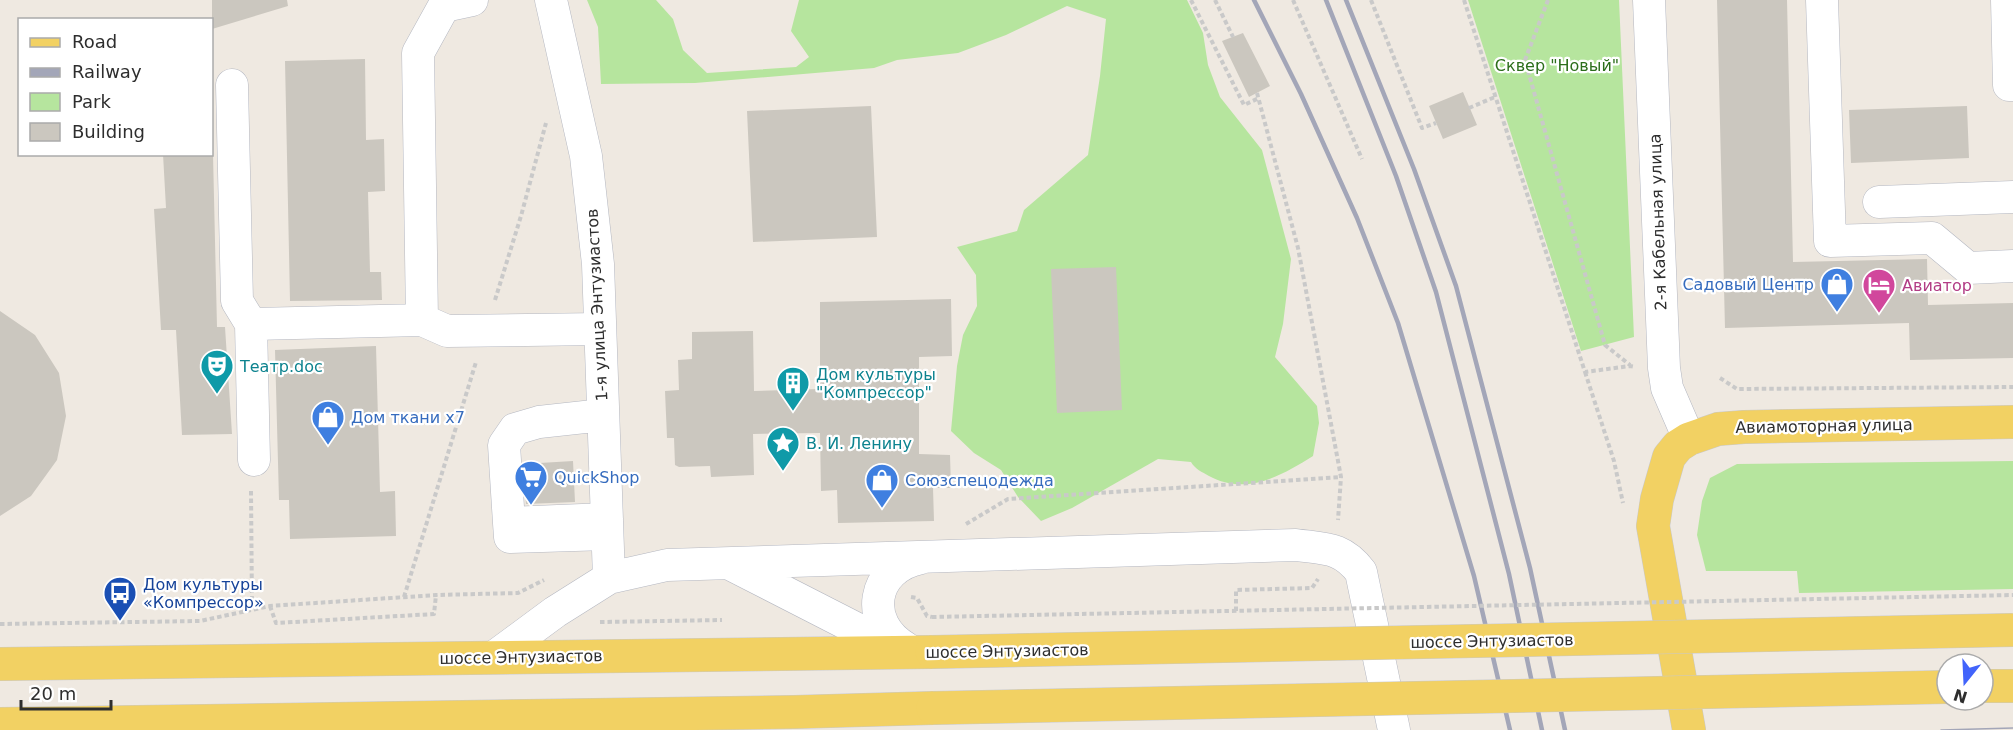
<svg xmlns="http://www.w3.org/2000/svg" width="2013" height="730" viewBox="0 0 2013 730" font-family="'DejaVu Sans',sans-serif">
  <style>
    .green { fill: #b6e59e }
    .building { fill: #cbc7bf }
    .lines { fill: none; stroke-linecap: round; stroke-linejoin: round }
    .minor-casing { stroke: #b4b7c1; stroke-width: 33 }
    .major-casing { stroke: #c9c9c9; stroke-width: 34 }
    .path { stroke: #c9c9c9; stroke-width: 4; stroke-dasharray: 4.5 3; stroke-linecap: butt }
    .minor { stroke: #fff; stroke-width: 32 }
    .major { stroke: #f2d163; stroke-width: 33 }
    .tram { stroke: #a3a6b8; stroke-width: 1.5 }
    .rail { stroke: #a3a6b8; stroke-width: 4.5 }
    .major-bridge-casing { stroke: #c9c9c9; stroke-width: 34; stroke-linecap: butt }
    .path-bridge { stroke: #c9c9c9; stroke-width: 4; stroke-dasharray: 4.5 3; stroke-linecap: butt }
    .major-bridge { stroke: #f2d163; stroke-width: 33 }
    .labels { text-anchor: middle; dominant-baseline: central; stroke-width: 4.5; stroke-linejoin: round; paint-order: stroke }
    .park-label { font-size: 16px; fill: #2c6e1b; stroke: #fff }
    .street-label { font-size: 16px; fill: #2e2e2e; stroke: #fff }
    .shop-label { font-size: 16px; fill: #366cbe; stroke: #fff; text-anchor: start }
    .hotel-label { font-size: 16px; fill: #b23c85; stroke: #fff; text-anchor: start }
    .culture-label { font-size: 16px; fill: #0d838f; stroke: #fff; text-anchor: start }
    .transit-label { font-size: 16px; fill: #164399; stroke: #fff; text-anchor: start }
  </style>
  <rect width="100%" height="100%" fill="#efe9e1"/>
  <path class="green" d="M587,0H656L673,19L683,50L707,73L796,67L809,57L791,31L799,0H1187L1203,33L1208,65L1220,97L1262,150L1291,259L1283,324L1275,357L1317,406L1319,423L1313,456C1281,476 1246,496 1209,476C1202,472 1195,469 1191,462L1158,459L1072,508L1041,521L1018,497L1001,470L974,453L951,431L957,366L963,335L977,306L976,275L957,247L1017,231L1024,210L1088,155L1100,76L1106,19L1067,6L1006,35L958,53L897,60L874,68L695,83L601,84L598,27Z
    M1468,0H1619L1634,337L1581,351Z
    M2013,461V589L1799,593L1797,571H1706L1697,535L1702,501L1710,478L1737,464Z"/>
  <path class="building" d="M212,0H287L288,6L212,29Z
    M1717,0H1787L1793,262L1927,259L1928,305L2013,303V358L1910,360L1909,323L1725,328Z
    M1243,33L1270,86L1249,97L1222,41Z
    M365,59L366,140L384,139L385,191L368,192L370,272H381L382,300L290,301L285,61Z
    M1463,92L1477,125L1443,139L1429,106Z
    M871,106L877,237L753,242L747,111Z
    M1967,106L1969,158L1851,163L1849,110Z
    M163,154H213L217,327H225L232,434L182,435L176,330H161L154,209L166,208Z
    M1116,267L1122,410L1057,413L1051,269Z
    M951,299L952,356L919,357V454L950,455L951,488H933L934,521L838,523L837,490L821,491L820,433L753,434L754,475L711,477L710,466L679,467L675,465L674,438H667L665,391L679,390L678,360L692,359V332L753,331L754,391L820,389V302Z
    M0,311L35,335L59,373L66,416L57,460L31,496L0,516Z
    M376,346L380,492L395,491L396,536L290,539L289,500H279L275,350Z
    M573,461L575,502L526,504L523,464Z"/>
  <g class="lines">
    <g class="minor-casing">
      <path id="minor" d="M472,0L444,6L418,53L422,320L447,331L600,329
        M551,0L586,156L598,264L609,578
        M1649,0L1664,368L1667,388L1689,439
        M1822,0L1830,241L1932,238L1968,268L2013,266
        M2007,0L2009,85H2013
        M232,85L237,301L251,324L422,320
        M1879,202L2013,197
        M251,324L254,460
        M607,519L509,523L510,537L607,534
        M509,523L504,445L515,429L539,422L603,415
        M732,565L902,652
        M906,648C863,623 871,568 921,558
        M494,657L555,612L609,578L667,565L1296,545C1326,549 1342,547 1361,572L1394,730"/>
    </g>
    <g class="major-casing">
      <path id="major" d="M0,664L932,652
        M1983,686H2013
        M1754,691L1947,687
        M0,724L794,712L933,708
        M1689,730L1653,526L1657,499L1669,457L1678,446L1689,439L1718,429L1744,427L2013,422"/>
    </g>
    <path class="path" d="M1191,0L1244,105L1259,98
      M1215,0L1233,37
      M1293,0L1362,159
      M1371,0L1422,128L1436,123
      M1464,0L1585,372L1630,366L1635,367
      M1548,0L1525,60L1605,345L1630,365
      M1257,93L1298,248L1341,477L1338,520
      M1469,108L1495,97
      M495,300L521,216L546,123
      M1585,372L1614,461L1623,503
      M1720,378L1737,389L2013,387
      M251,491L252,610
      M966,524L1008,499L1341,477
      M404,597L476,362
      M911,597L917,598L927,616L932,617
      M270,606L276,623L434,614L436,595
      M1236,611V590L1312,588L1318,579
      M600,622L722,620
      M0,624L200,621L270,606L436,595L518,593L544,580"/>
    <use href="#minor" class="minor"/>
    <use href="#major" class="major"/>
    <path class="tram" d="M1941,730L2013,728"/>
    <path class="rail" d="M1254,0L1301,94L1357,218L1398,323L1474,576L1510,730
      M1326,0L1396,176L1436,292L1509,574L1542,730
      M1346,0L1414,169L1456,286L1530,568L1565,730"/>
    <g class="major-bridge-casing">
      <path id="major-bridge" d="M932,652L2013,630
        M933,708L1754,691"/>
    </g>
    <path class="path-bridge" d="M932,617L2013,595"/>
    <use href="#major-bridge" class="major-bridge"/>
  </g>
  <defs>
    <g id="shop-pin" transform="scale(1.725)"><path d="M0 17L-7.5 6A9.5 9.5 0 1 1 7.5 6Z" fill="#3f7fe0" stroke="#fff"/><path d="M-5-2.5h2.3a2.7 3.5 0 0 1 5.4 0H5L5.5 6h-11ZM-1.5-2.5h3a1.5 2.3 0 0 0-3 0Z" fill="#fff"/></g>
    <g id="hotel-pin" transform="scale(1.725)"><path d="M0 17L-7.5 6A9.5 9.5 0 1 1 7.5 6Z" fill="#d1479c" stroke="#fff"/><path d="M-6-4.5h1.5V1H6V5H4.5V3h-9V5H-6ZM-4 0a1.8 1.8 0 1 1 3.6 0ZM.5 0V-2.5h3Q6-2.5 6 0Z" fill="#fff"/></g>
    <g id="theatre-pin" transform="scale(1.725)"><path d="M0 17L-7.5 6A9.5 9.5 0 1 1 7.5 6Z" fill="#0f9aa8" stroke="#fff"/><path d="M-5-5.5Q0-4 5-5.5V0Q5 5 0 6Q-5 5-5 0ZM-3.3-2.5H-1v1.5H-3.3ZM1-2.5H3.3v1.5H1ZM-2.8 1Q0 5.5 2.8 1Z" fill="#fff"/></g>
    <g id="building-pin" transform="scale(1.725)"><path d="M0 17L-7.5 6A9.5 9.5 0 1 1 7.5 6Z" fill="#0f9aa8" stroke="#fff"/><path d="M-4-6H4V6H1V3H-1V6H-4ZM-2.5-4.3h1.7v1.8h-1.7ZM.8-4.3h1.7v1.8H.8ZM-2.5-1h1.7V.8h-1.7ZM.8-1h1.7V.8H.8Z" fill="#fff"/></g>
    <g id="sight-pin" transform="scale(1.725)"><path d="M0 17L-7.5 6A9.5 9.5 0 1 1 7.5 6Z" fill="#0f9aa8" stroke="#fff"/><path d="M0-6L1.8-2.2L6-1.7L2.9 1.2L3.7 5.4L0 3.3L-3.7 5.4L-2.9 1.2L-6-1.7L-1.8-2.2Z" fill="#fff"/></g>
    <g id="supermarket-pin" transform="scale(1.725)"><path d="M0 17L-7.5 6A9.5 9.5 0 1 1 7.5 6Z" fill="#3f7fe0" stroke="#fff"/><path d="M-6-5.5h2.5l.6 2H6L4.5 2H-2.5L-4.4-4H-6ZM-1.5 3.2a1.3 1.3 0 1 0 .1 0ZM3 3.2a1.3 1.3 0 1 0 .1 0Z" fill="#fff"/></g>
    <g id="bus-pin" transform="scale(1.725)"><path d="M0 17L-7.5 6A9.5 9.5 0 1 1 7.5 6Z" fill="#1a4fb4" stroke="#fff"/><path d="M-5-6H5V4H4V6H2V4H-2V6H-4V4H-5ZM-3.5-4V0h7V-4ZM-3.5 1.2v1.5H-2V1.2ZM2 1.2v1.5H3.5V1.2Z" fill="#fff"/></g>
  </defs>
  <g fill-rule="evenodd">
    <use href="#shop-pin" x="1837" y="284"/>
    <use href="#hotel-pin" x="1879" y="285"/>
    <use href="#theatre-pin" x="217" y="366"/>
    <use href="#building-pin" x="793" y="383"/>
    <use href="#shop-pin" x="328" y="417"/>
    <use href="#sight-pin" x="783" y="443"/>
    <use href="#supermarket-pin" x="531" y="477"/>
    <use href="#shop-pin" x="882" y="480"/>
    <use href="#bus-pin" x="120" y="593"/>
  </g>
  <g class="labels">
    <g class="park-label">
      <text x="1557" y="65">Сквер "Новый"</text>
    </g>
    <g class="street-label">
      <text transform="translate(1658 222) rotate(-92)">2-я Кабельная улица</text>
      <text transform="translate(597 305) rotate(-93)">1-я улица Энтузиастов</text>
      <text transform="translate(1824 426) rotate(-1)">Авиамоторная улица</text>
      <text transform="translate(1492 641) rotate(-1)">шоссе Энтузиастов</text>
      <text transform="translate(1007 651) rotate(-1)">шоссе Энтузиастов</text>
      <text transform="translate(521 657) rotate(-1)">шоссе Энтузиастов</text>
    </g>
    <g class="shop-label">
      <text x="1814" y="284" text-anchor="end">Садовый Центр</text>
      <text x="351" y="417">Дом ткани x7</text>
      <text x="554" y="477">QuickShop</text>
      <text x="905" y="480">Союзспецодежда</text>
    </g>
    <g class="hotel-label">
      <text x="1902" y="285">Авиатор</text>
    </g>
    <g class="culture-label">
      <text x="240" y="366">Театр.doc</text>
      <text x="816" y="374">Дом культуры<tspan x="816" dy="18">"Компрессор"</tspan></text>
      <text x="806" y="443">В. И. Ленину</text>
    </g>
    <g class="transit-label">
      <text x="143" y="584">Дом культуры<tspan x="143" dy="18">«Компрессор»</tspan></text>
    </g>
  </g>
  <rect x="18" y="18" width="195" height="138" fill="#ffffff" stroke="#ababab" stroke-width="1.5"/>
  <rect x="30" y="38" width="30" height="9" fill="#f2d163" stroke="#ababab" stroke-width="1.5"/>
  <text x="72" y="48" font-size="18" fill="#2e2e2e">Road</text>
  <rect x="30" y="68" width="30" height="9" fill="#a3a6b8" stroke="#ababab" stroke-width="1.5"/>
  <text x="72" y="78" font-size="18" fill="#2e2e2e">Railway</text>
  <rect x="30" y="93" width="30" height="18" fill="#b6e59e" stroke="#ababab" stroke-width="1.5"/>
  <text x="72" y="108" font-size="18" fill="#2e2e2e">Park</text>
  <rect x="30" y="123" width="30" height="18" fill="#cbc7bf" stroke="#ababab" stroke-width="1.5"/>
  <text x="72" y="138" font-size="18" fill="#2e2e2e">Building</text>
  <g transform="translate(1965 682) rotate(198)"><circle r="28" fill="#ffffff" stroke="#ababab" stroke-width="1.5"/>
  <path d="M0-4.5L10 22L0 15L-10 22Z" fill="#4264fb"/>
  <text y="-9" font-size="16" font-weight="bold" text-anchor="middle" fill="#2e2e2e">N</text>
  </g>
  <path d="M21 700v9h90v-9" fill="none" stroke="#2e2e2e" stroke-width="3"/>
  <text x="30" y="700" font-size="18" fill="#2e2e2e" stroke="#ffffff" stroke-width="4.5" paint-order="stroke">20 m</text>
</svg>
